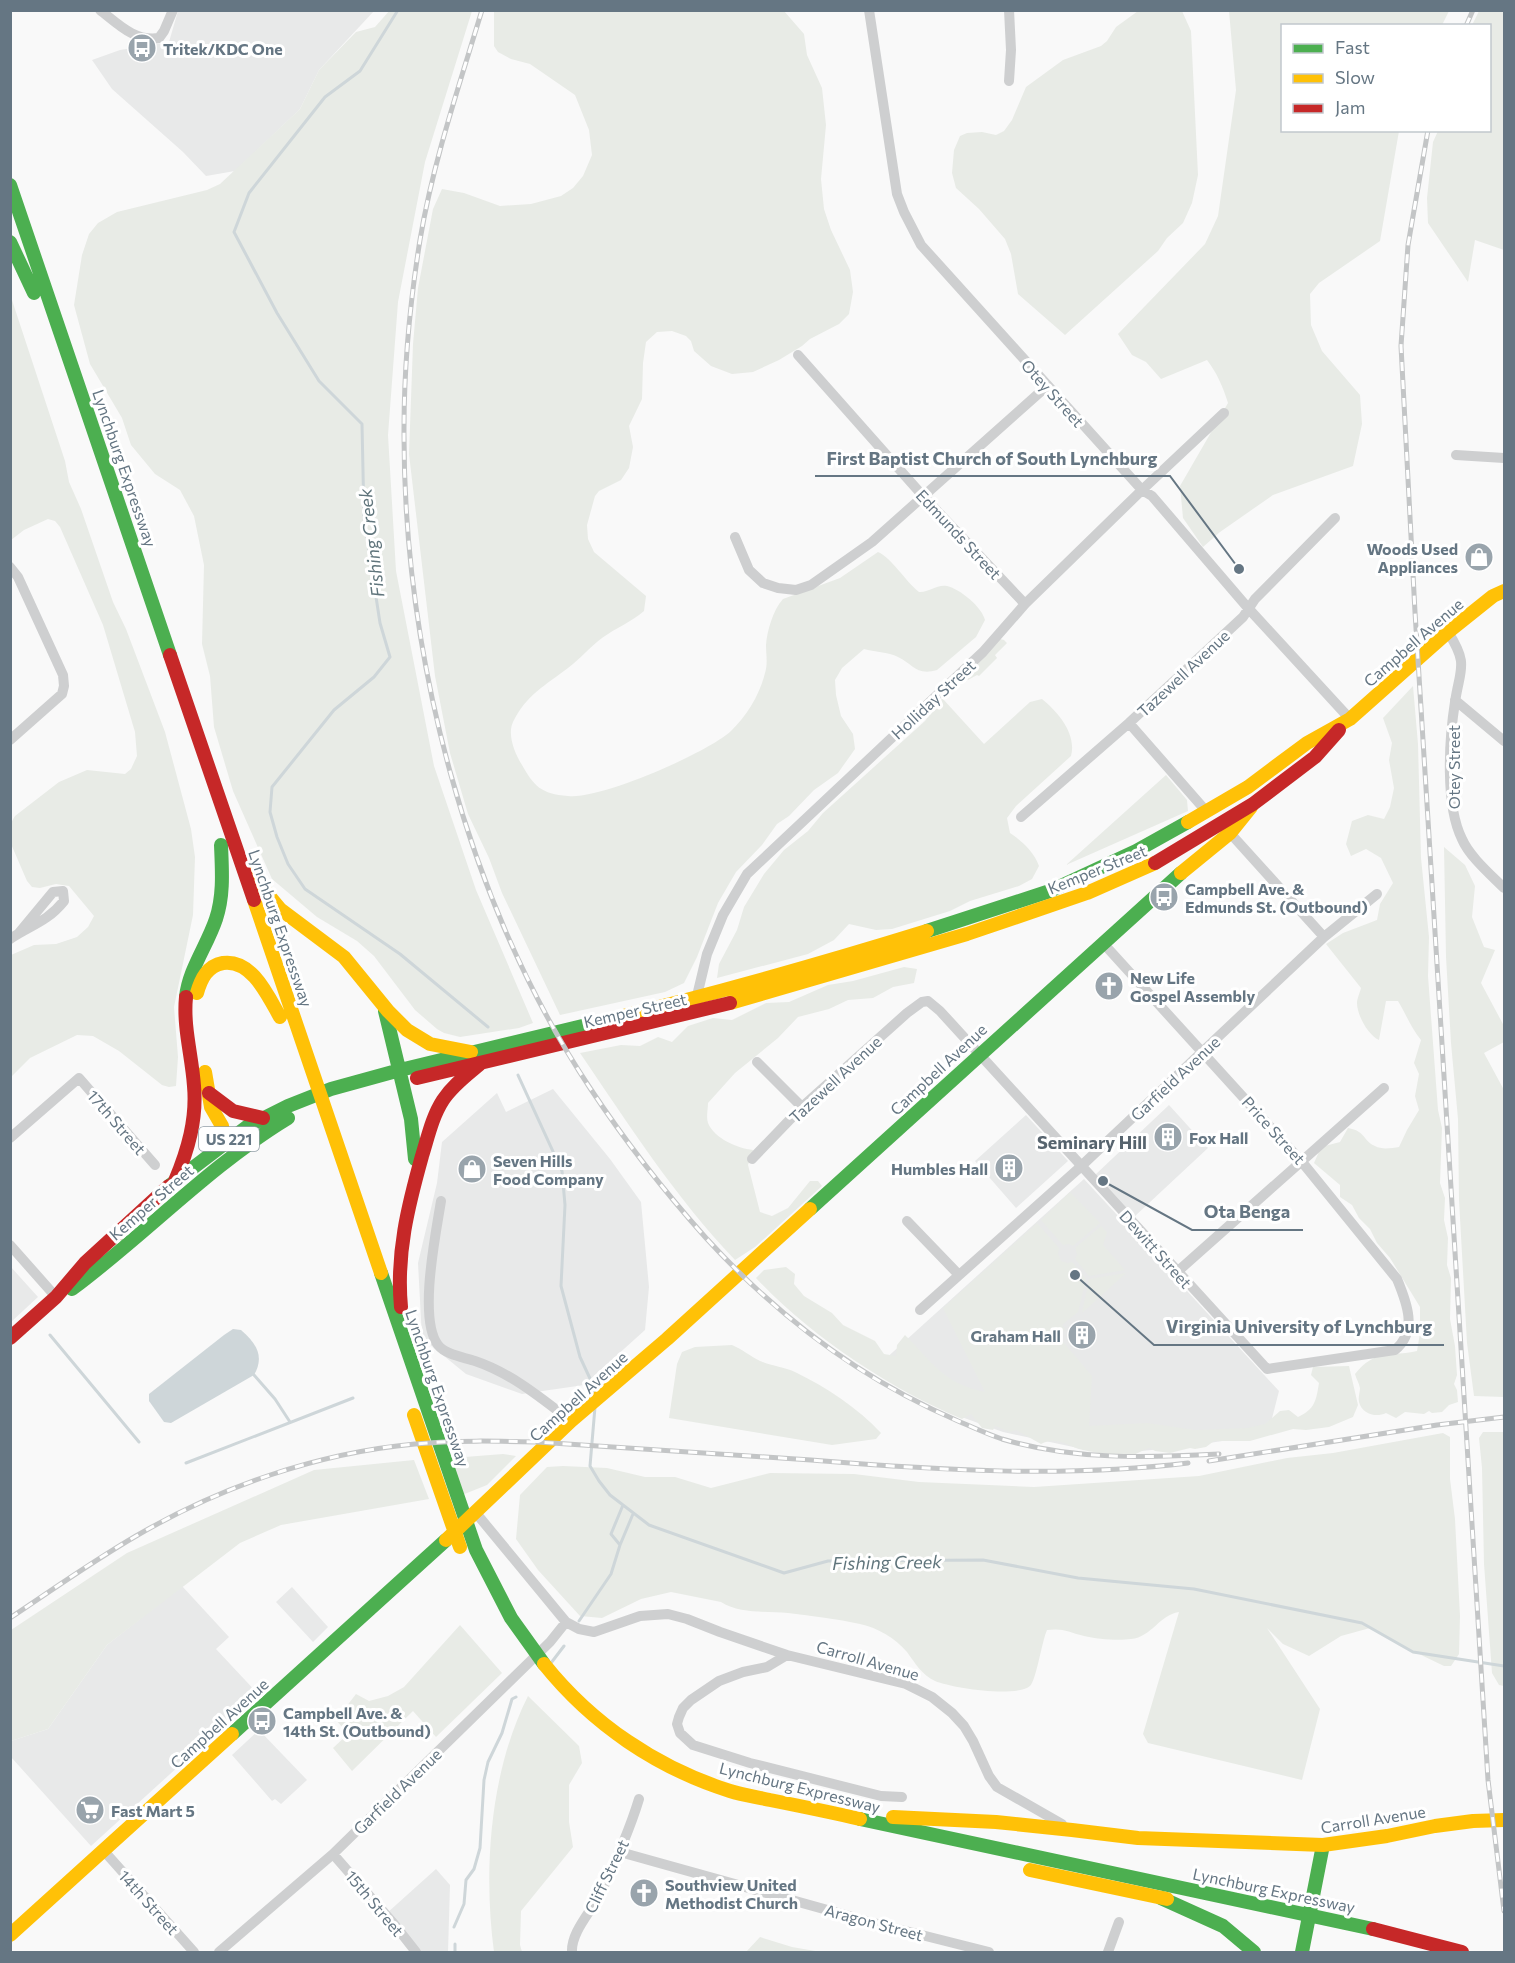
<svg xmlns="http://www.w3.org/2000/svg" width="1515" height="1963" viewBox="0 0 1515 1963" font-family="Commissioner,sans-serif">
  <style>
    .built { fill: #e8e9e9 }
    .green { fill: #e8ebe6 }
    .water { fill: #ced6d9 }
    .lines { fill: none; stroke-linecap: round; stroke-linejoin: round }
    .stream { stroke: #ced6d9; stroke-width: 3 }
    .street { stroke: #cecfd0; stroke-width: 10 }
    .fast { stroke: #4caf50; stroke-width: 14 }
    .slow { stroke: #ffc107; stroke-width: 14 }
    .jam { stroke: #c62828; stroke-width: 14 }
    .rail-casing { stroke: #c3c5c6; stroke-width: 5 }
    .rail { stroke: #fff; stroke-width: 3; stroke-dasharray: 9; stroke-linecap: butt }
    .labels { text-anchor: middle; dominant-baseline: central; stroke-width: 6; stroke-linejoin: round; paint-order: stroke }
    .shield { fill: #fff; stroke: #939fa8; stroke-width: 1.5 }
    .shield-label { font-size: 15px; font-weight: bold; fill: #657683 }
    .poi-label { font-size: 16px; font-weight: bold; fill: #657683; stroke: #fff; text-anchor: start }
    .street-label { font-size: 16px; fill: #657683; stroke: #fff }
    .water-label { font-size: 18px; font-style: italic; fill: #60757c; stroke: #fff }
    .neighbourhood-label { font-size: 18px; font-weight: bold; fill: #57646e; stroke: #fff }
    .leader { fill: none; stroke: #657683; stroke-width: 2 }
    .callout-dot { fill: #657683; stroke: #fff; stroke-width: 2 }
    .callout-label { font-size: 18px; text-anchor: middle; font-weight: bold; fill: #657683; stroke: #fff; stroke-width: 6; stroke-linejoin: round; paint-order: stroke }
  </style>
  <rect width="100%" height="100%" fill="#f9f9f9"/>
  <path class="built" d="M178,11H374L319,70L300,109L235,171L206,176L183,152L112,89L92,60L120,50L169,42Z
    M553,1089L610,1159L641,1202L649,1287L645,1330L584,1385L522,1394L466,1374L422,1338L418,1263L437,1183L442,1142L497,1093L506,1112Z
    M1169,1105L1208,1148L1134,1217L1095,1175Z
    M1026,1115L1068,1161L1016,1208L975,1161Z
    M1084,1179L1279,1391L1268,1434L1183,1447L1141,1451H1092L1003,1432L956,1415L872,1371Z
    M10,1266L38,1297L11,1322H10Z
    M182,1586L229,1637L216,1649L258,1694L91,1846L11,1757V1741L48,1729L107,1645Z
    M292,1587L328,1627L313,1642L276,1602Z
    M259,1730L307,1780L281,1804L275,1799L272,1801L232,1755Z
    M436,1869L450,1885L448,1952H419L387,1913Z"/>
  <path class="green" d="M390,10L472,11L425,162L398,302L388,435L396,571L434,766L476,890L533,1023L519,1028L460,1037L444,1033L437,1029L415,1010L374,956L357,941L317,917L272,879L233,791L214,727L210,676L202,644L204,565L194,516L180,490L155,474L131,445L122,418L90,364L74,305L82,255L89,234L98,223L117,212L207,190L220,184L300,109L319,70L356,32L375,27Z
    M494,11H784L804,34L807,55L822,88L826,125L821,179L824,209L831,230L850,270L853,292L849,314L839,324L810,339L802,346L779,360L753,372L732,374L711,366L694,351L691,341L686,336L672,331L657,332L646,342L643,363L642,399L629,426L633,447L629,468L621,480L599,491L595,496L587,525L588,539L594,552L646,596L644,611C631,622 616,628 602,638C590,647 580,659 568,668C546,685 526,695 513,722C507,735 515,754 522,765C534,786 541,794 568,796C600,800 707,753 731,731C747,716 760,694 765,673C768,664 766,654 766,645C767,631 773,610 783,599L840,578L878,552C892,558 905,581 919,592C928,593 937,584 947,586C960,589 982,607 985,620L976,637L937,670C916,676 913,664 898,657C888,652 874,652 864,649L842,668L835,680L836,695L841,716L853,734L855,749L838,773L814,790L789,816L777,824L762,845L736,872L718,903L697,957L684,983L665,992L560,1015L502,893L489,858L468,814L450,753L435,676L409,454L413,344L418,288L433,209L442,189L464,193L500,206L531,204L561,196L573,188L583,176L592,155L589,130L575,95L530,64L511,59L498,52L494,46Z
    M1138,11H1182L1191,31L1198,175L1192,203L1183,223L1167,238L1158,251L1065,335L1018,294L1011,254L1005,239L979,209L956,188L952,173L954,150L960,136L967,133L982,132L996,135L1004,131L1012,120L1026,87L1063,60L1101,46L1107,41L1116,27Z
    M1229,11H1449L1442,25L1282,26V130L1399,131L1380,241L1319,283L1310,294L1311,325L1322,351L1360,395L1362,424L1353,466L1273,495L1220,532L1203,547L1183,518L1180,486L1228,403C1223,387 1217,373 1207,360L1161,379L1146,362L1132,355L1118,334L1205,244L1218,216L1236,90Z
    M1479,11H1504V250L1475,240L1468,282L1428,223L1427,198L1433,142L1438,131L1490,130V26L1472,25Z
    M10,294L65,461L69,482L81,509L113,602L126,629L165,732L191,829L195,857L193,915L174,1007L178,1057L176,1086L169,1087L162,1085L119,1051L93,1036L77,1035L30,1058L11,1077V955L34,945L56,944L77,937L88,927L94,916L69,886L56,884L40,888L32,887L27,881L11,844V823L15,816L59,782L87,770L125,774L131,769L137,756L135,732L103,625L60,527L55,521L48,519L24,530L11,540Z
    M1000,639L1004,640L1007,643L995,655L997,658L979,676L977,675L968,680L964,676Z
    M1413,686L1418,744L1421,858L1429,937L1428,976L1438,1110L1442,1128L1440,1183L1445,1198L1444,1220L1448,1238L1447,1265L1451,1278L1450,1319L1455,1346L1457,1375L1454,1384L1457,1390L1458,1402L1449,1405L1442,1412L1432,1413L1429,1411L1424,1414L1405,1412L1396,1418L1386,1413C1376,1418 1362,1414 1359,1402C1358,1397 1360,1392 1360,1388C1359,1383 1356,1378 1355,1374C1375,1349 1390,1357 1417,1351L1420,1333V1307L1390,1258L1377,1243L1370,1229L1359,1218L1352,1205L1340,1197V1185L1314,1163L1321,1147L1340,1142L1348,1128C1366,1131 1363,1141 1375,1146C1382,1150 1392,1148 1399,1147L1407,1130L1419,1110L1415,1096L1419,1074L1414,1063L1421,1040C1411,1028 1406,1014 1398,1001H1386L1379,1040C1368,1035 1357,1015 1357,1003C1357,999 1360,992 1361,988L1326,944L1343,933L1377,920L1380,904L1393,883L1381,858L1366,849L1351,856L1346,844L1352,821L1368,815L1384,819L1390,807L1394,788L1389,760L1392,743L1383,718Z
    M945,697L943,699L984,744L1030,702L1042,699C1058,712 1077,734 1071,756L1016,806L1007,818L1010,833C1022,841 1034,852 1039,866L1032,879L1019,886L970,901L950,911L892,929L876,930L849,924L834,940L808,954L717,978L719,964L737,930L744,907L764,874L784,850L808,831L823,813L925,721L939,701Z
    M1166,775L1187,800L1188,811L1066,865Z
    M1444,847L1465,865L1475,886L1472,917L1484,947L1495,950L1481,983L1504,1026V1042L1484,1053L1504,1090V1397L1474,1396L1467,1343L1459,1200L1458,1119L1451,1043L1446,957Z
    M904,967L917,969L914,983L893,987L873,998L848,1000L829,1009L798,1017L778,1038L735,1073L708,1103C708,1109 706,1117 708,1123C715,1139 737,1148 753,1150L748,1165L760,1212L772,1216L788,1208L810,1181H818L822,1186L755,1247L735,1260C675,1197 629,1125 580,1053L621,1045L640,1046L658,1037L672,1042L688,1026L713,1018L732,1020L766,1003L789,1002L828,985L853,981Z
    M1070,1192L1100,1223L1073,1246L1069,1244L1063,1245L1041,1220Z
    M1037,1223L1059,1248L1058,1254L1061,1261L1068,1263L1072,1262L1086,1279L1078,1312L1062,1325L1065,1329L1058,1336L1092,1376L1089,1426L1147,1423L1195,1430L1247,1428L1265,1424L1280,1411L1289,1410L1298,1417C1315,1409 1316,1401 1319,1383L1311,1375L1313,1367L1349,1366L1358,1405L1353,1417L1329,1427L1306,1430L1293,1429L1250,1441H1214L1206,1447L1195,1449L1190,1448L1170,1453L1155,1451L1150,1448C1144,1449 1139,1453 1133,1455C1122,1457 1087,1452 1076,1448C1064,1443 1055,1437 1041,1444L1016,1430L1010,1432L995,1426L993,1430L982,1428L971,1414L962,1419C890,1389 809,1335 756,1278L764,1270L786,1267L795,1274L794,1284L804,1296L832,1313L843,1325L875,1341L884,1354L896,1356L897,1345L905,1335C932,1362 944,1384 985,1392L943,1308Z
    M1101,1226L1107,1232L1103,1245L1125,1270L1089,1276L1075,1259L1077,1255L1075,1248Z
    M1126,1273L1082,1313L1089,1279Z
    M732,1345C742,1349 750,1356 760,1361C771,1366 784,1367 795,1372C826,1387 858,1408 881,1433L876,1439L832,1445L669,1418L677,1364L682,1352L695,1347Z
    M1483,1432H1504V1686L1499,1685L1492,1673L1484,1564L1482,1468L1479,1438Z
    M1443,1433L1450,1437V1479L1455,1519L1460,1616L1459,1654L1451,1666H1444L1388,1639L1370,1628L1341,1636L1309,1656L1283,1644L1267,1628L1320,1709L1302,1780L1148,1743L1143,1734L1179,1612C1159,1615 1152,1637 1131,1639C1118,1641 1097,1639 1084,1636C1068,1632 1064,1628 1047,1630C1042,1641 1036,1681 1030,1686C1015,1698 952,1688 935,1681C922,1675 915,1663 907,1652C895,1638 878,1628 860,1624C837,1619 812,1616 788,1613C766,1611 740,1614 721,1602L671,1592L641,1599L602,1618L580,1616L538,1570L516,1539L520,1495L547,1467L563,1466L607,1468L645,1477H675L711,1488L770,1473L854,1474L919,1482L1034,1487L1199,1476L1287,1458L1333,1453Z
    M503,1454L516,1456L487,1485L462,1495L452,1458Z
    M414,1460L429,1499L281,1525L240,1543L107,1645L48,1729L11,1741V1630L127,1553L314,1470Z
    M460,1625L502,1673L436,1737L413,1711L352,1771L333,1748L348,1734L336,1720L356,1694L369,1701L388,1696L404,1687Z
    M528,1696L579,1746L582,1763L569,1785V1822L573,1847L521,1911L520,1945L522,1952H494C483,1870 490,1771 528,1696Z
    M760,1937L792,1947L821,1952H746Z"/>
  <path class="water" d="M233,1329L241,1330C256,1343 265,1356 254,1375L171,1423L164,1422L149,1401V1394L224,1335Z"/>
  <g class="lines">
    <path class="stream" d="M398,10L360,71L325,97L249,193L234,232L277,313L319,381L362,424L364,518L380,623L390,657L374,677L334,710L272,787L270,812L277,837L288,864L305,889L400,954L488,1027
      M518,1075L562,1171L565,1205L561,1286L580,1357L593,1385L594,1394
      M50,1335L139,1442
      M254,1375L275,1399L290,1422
      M595,1407L590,1466L599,1481L610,1495L649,1525L784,1573L828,1561L983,1560L1078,1578L1194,1589L1362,1623L1413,1652L1504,1666
      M186,1463L353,1398
      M620,1545L611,1534L623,1505
      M579,1621L611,1574L620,1545L633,1514
      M551,1663L564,1646
      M454,1927L464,1904L466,1880L474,1869L480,1848L484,1780L488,1762L502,1733L512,1699L516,1697
      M455,1952V1944"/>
    <path class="street" d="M100,10C118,24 135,42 159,38L164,31L173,10
      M869,10L897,194L904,212L921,245L1142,490L1152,496L1248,608L1350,719
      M1009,10L1011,50L1009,81
      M798,355L923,496L1025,604
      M1456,455L1504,458
      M735,537L749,570L763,583L778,588L796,590L811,585L872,542L1047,386
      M10,567L18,577L63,675L64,686L62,694L10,740
      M1448,632C1469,665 1460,668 1455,702C1449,740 1445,805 1462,839C1469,856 1491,875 1504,888
      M1455,700L1504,741
      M1129,723L1206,811
      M1021,817L1129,723L1243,617L1255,599L1335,518
      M1230,833L1324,937
      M10,939C31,925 47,922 64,901L63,891L53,892L19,933
      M696,1000L707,954L723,915L747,874L983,652L1025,604L1142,490L1224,413
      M757,1062L802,1107
      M10,1138L79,1078L155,1165
      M752,1159L802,1107L907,1013L922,1002L928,1001L940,1011L1267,1369L1395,1350C1418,1331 1407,1303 1397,1279L1302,1162L1103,943
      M441,1201C436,1233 418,1319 438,1345C446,1355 463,1357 475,1361C511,1373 541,1398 571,1421
      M907,1221L959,1275
      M10,1245L56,1297
      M1177,1272L1384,1088
      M920,1310L1077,1170L1324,937L1377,894
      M476,1513L566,1622L579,1629L594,1632L640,1616L668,1614L687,1619L720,1632L787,1655L906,1684L932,1697L952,1713L964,1726L973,1741L989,1776L997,1787L1062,1824
      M787,1655L767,1667L743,1672L719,1681L691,1700L683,1708L679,1717L677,1724L680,1733L693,1745L750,1763L881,1796L902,1797
      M104,1851L194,1952
      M620,1852L874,1923L989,1952
      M333,1854L394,1924L416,1952
      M219,1952L333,1854L550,1642L566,1622
      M572,1952C571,1932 591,1912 600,1894C615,1863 629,1832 639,1799
      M1108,1952L1119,1922"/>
    <path class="fast" d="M10,185L170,655
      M10,242L34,293
      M927,931L1050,891L1136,851L1188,822
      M186,997C189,969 207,946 216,919C224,895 222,870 221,845
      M385,1011L411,1119L415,1159
      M169,1186L248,1126L288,1106L331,1089L400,1070L595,1023
      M810,1209L1181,873
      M381,1273L476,1550L511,1618L544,1664
      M72,1289C146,1234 209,1166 288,1118
      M232,1734L446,1540
      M860,1819L1373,1929
      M1161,1898L1223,1926L1254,1952
      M1302,1952L1323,1845"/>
    <path class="slow" d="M1188,822L1248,787L1307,743L1350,719L1448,632L1493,596L1504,591
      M253,870L265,891L280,909L344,957L388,1011L407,1030L430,1044L471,1052
      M1181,873L1230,833L1251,807
      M254,900L381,1273
      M197,993C201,979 207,966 223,963C252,959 268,996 280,1017
      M730,1003L967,934L1087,893L1155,863
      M595,1023C707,996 817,965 927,931
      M205,1072L211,1107L222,1126L225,1142
      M414,1415L460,1547
      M446,1540L571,1421L667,1339L810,1209
      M544,1664C592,1724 657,1768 730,1791C743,1795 757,1797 770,1800C800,1806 830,1812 860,1819
      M893,1817L996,1822L1072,1830
      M1072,1830L1138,1838L1323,1845L1387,1836L1435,1826L1473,1821L1504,1820
      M1030,1870L1167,1899
      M10,1935L232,1734"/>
    <path class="jam" d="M170,655L254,900
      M1155,863L1253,804L1315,757L1339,730
      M417,1078L730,1003
      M209,1093L233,1111L263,1118
      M175,1181C188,1150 197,1119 194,1086C192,1056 183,1027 186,997
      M401,1307C396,1254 408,1206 422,1156C428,1137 432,1117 443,1100C453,1085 467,1075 480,1064
      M10,1338L56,1297L85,1263L169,1186
      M1373,1929L1462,1952"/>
    <g class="rail-casing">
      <path id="rail" d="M482,10C459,86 433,162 420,240C410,302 404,366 404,429C403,652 466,901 590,1088C625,1141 664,1191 706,1238C778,1317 860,1379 958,1421C972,1427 987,1434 1002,1439C1073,1460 1145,1458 1219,1454
        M1466,26L1473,10
        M1428,130L1408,245L1401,346L1415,612L1488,1780L1504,1911
        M1209,1461L1437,1425L1504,1417
        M10,1618C52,1590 93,1561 136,1536C220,1487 317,1453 415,1444C456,1440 497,1441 537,1442C629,1448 720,1454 811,1460C936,1470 1063,1478 1188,1463"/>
    </g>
    <use href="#rail" class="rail"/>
  </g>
  <defs>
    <g id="bus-disc" transform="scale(1.5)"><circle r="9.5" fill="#99a4ac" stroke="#fff"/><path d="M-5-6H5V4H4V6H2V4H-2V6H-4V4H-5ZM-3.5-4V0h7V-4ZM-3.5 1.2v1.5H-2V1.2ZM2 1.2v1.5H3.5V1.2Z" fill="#fff"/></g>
    <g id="shop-disc" transform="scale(1.5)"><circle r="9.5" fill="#99a4ac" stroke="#fff"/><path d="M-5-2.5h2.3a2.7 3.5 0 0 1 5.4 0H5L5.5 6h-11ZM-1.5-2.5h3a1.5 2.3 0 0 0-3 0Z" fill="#fff"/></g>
    <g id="church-disc" transform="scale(1.5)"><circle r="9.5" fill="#99a4ac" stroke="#fff"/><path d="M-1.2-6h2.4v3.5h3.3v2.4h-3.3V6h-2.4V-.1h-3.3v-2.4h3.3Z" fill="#fff"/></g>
    <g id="building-disc" transform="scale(1.5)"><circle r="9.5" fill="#99a4ac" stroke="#fff"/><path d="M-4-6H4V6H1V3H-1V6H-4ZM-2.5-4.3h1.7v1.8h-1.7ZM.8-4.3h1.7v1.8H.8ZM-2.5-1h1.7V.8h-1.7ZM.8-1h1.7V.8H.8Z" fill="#fff"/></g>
    <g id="supermarket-disc" transform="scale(1.5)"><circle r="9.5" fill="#99a4ac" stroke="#fff"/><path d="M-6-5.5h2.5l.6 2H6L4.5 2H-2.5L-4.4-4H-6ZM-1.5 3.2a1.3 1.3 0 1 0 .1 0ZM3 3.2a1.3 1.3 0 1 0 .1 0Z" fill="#fff"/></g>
  </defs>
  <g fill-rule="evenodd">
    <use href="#bus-disc" x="142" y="48"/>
    <use href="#shop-disc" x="1479" y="557"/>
    <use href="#bus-disc" x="1164" y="897"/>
    <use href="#church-disc" x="1109" y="986"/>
    <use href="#building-disc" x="1168" y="1137"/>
    <use href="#building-disc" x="1009" y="1168"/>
    <use href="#shop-disc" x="472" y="1169"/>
    <use href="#building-disc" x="1082" y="1335"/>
    <use href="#bus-disc" x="262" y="1721"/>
    <use href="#supermarket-disc" x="90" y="1810"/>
    <use href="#church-disc" x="644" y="1893"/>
  </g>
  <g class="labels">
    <rect class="shield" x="199" y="1127" width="60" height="24" rx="4.5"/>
    <g class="shield-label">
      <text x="229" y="1139">US 221</text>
    </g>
    <g class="poi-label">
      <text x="163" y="48">Tritek/KDC One</text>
      <text x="1458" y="548" text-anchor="end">Woods Used<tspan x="1458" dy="18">Appliances</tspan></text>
      <text x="1185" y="888">Campbell Ave. &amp;<tspan x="1185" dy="18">Edmunds St. (Outbound)</tspan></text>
      <text x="1130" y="977">New Life<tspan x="1130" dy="18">Gospel Assembly</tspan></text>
      <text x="1189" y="1137">Fox Hall</text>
      <text x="493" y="1160">Seven Hills<tspan x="493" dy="18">Food Company</tspan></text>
      <text x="988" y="1168" text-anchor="end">Humbles Hall</text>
      <text x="1061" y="1335" text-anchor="end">Graham Hall</text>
      <text x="283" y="1712">Campbell Ave. &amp;<tspan x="283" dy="18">14th St. (Outbound)</tspan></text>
      <text x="111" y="1810">Fast Mart 5</text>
      <text x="665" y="1884">Southview United<tspan x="665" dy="18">Methodist Church</tspan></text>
    </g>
    <g class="street-label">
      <text transform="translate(1053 393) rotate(48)">Otey Street</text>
      <text transform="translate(125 468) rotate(71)">Lynchburg Expressway</text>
      <text transform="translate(959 534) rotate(47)">Edmunds Street</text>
      <text transform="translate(1413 642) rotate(-41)">Campbell Avenue</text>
      <text transform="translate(1183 673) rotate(-43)">Tazewell Avenue</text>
      <text transform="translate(933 699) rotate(-43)">Holliday Street</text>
      <text transform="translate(1453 767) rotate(-90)">Otey Street</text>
      <text transform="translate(1097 869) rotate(-22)">Kemper Street</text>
      <text transform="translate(281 928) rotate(71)">Lynchburg Expressway</text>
      <text transform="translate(635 1010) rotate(-13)">Kemper Street</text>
      <text transform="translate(938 1069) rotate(-43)">Campbell Avenue</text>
      <text transform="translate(1175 1078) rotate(-43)">Garfield Avenue</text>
      <text transform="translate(835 1079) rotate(-43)">Tazewell Avenue</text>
      <text transform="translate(117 1122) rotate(49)">17th Street</text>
      <text transform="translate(1274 1130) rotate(48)">Price Street</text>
      <text transform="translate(151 1202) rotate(-41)">Kemper Street</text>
      <text transform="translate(1156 1249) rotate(48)">Dewitt Street</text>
      <text transform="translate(438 1388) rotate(71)">Lynchburg Expressway</text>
      <text transform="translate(578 1396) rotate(-42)">Campbell Avenue</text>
      <text transform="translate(868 1660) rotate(16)">Carroll Avenue</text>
      <text transform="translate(219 1723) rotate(-42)">Campbell Avenue</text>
      <text transform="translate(800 1787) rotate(14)">Lynchburg Expressway</text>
      <text transform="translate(397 1791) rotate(-44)">Garfield Avenue</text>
      <text transform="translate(1373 1819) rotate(-9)">Carroll Avenue</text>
      <text transform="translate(606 1876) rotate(-64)">Cliff Street</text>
      <text transform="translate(1274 1890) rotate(12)">Lynchburg Expressway</text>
      <text transform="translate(149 1902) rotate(48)">14th Street</text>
      <text transform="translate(375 1903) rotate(50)">15th Street</text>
      <text transform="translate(874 1922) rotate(15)">Aragon Street</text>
    </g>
    <g class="water-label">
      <text transform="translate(371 543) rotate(-97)">Fishing Creek</text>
      <text transform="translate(887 1562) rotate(-1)">Fishing Creek</text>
    </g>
    <g class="neighbourhood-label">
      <text x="1092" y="1142">Seminary Hill</text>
    </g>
  </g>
  <path class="leader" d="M1239 569L1170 476H815M1103 1181L1192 1230H1303M1075 1275L1154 1345H1444"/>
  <g class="callout-dot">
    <circle cx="1239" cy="569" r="6"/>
    <circle cx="1103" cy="1181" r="6"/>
    <circle cx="1075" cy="1275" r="6"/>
  </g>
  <g class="callout-label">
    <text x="992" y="465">First Baptist Church of South Lynchburg</text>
    <text x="1247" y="1218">Ota Benga</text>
    <text x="1299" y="1333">Virginia University of Lynchburg</text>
  </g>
  <rect width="1515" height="1963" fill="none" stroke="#657683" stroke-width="24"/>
  <rect x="1281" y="24" width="210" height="108" fill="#ffffff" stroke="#c1c8cd" stroke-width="1.5"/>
  <rect x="1293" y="44" width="30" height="9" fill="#4caf50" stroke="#c1c8cd" stroke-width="1.5"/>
  <text x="1335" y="54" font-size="18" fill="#657683">Fast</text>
  <rect x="1293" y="74" width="30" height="9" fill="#ffc107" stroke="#c1c8cd" stroke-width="1.5"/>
  <text x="1335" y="84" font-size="18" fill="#657683">Slow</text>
  <rect x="1293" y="104" width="30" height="9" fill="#c62828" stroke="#c1c8cd" stroke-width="1.5"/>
  <text x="1335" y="114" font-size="18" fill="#657683">Jam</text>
</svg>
